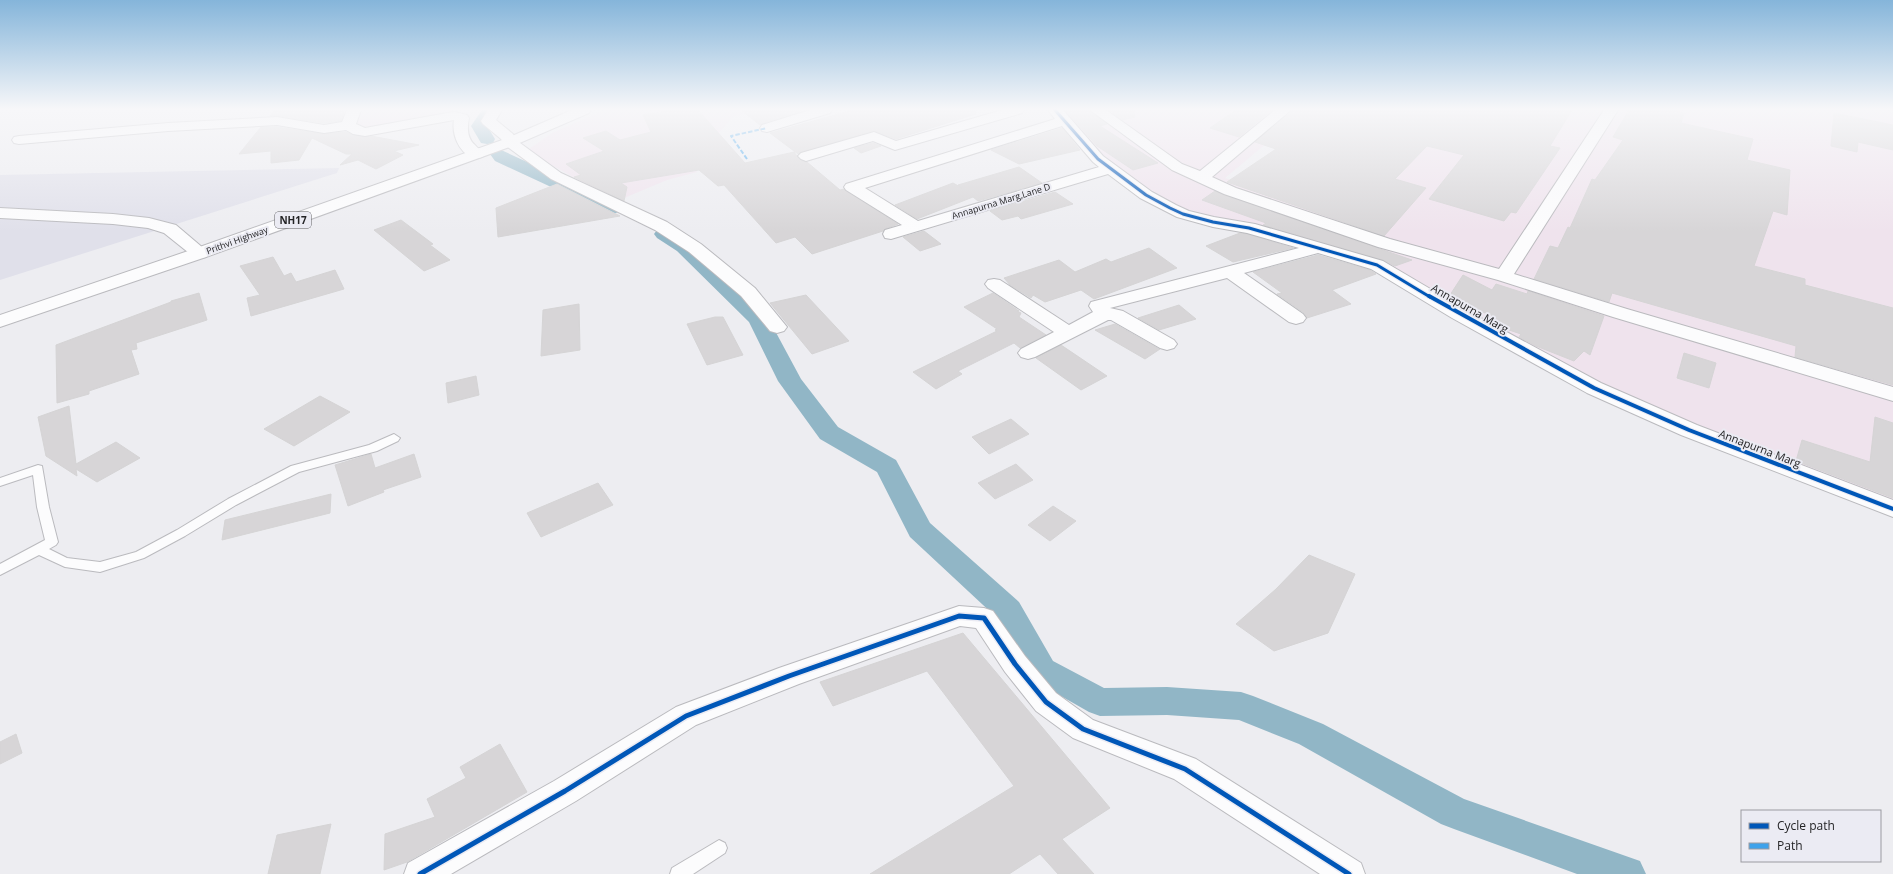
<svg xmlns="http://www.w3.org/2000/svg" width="1893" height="874" viewBox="0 0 1893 874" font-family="'Open Sans',sans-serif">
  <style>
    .built { fill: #e0e0ea }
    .industrial { fill: #efe3ed; fill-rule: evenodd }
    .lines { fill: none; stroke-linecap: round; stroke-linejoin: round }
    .canal { fill: #91b6c6; fill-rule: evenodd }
    .building { fill: #d7d5d7; stroke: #d5d4d5 }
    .lane-casing { stroke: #bababe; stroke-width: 2 }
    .street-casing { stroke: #bababe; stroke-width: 2 }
    .secondary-casing { stroke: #bababe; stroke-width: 2 }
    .highway-casing { stroke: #bababe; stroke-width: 2 }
    .lane { fill: #fcfcfd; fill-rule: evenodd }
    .street { fill: #fcfcfd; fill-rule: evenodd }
    .secondary { fill: #fcfcfd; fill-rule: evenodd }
    .highway { fill: #fcfcfd; fill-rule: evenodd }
    .quiet { stroke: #3ea2eb; stroke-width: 2; stroke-dasharray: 4.5 2; stroke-linecap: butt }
    .cycleway-far2-casing { stroke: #ebebf3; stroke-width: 5 }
    .cycleway-far1-casing { stroke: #ebebf3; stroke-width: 6 }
    .cycleway-casing { stroke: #ebebf3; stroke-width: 8 }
    .cycleway-far2 { stroke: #0057b8; stroke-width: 3 }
    .cycleway-far1 { stroke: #0057b8; stroke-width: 4 }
    .cycleway { stroke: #0057b8; stroke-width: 5 }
    .labels { text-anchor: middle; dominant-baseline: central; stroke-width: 4; stroke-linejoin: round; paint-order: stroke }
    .far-street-label { font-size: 9px; fill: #232325; stroke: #ebebf3 }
    .shield { fill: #ebebf3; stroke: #5f5f63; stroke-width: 1 }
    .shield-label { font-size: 10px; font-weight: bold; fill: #232325 }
    .street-label { font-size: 11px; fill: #232325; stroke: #ebebf3 }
  </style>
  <rect width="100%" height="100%" fill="#ededf1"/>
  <path class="built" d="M339,168L337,173L0,280V175Z"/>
  <path class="industrial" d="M358,110H452L456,113L366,130L354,125Z
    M605,110H758L733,117L710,143L687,146L697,172L667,180L617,201L526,151L552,133Z
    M1060,110H1893V506L1594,385L1382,262L1183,213L1125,175L1075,129ZM1279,133L1406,168L1357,219L1225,178Z"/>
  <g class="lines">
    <path class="canal" d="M482,110H498L487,126L495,139L493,143L487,144L481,143L471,126Z
      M499,149L619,204L621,208L619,212L612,214L605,212L495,161L490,154L493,150Z
      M664,228L671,230L691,243L766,314L801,379L838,427L896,460L930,523L1019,602L1053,661L1104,688L1167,687L1241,692L1253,696L1323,724L1464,799L1640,861L1646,874H1577L1454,829L1441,824L1299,744L1239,720L1167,715L1100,716L1089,712L1031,679L997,618L910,537L877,472L820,439L778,381L749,322L677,251L657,238L654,234L657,230Z"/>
  </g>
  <path class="building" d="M275,110H344L342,112H344L341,121L324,123L277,116H270Z
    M673,110H698L745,163L794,152L800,160L807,162L840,190L844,189L898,224L885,229L883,231L812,254L795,237L776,243L724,185L718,186L699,170L621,183L627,187L624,201L574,177L581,175L566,164L604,151L583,138L606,131L620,140L651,132L643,115Z
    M741,110H798L800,112L760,125Z
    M853,110H975L976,114L896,139L874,131L801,152L798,154L770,133Z
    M1065,110H1089L1107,124L1100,126L1158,163L1133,170L1097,146Z
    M1109,110H1134L1135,117L1122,120Z
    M1236,110H1272L1239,137L1210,128Z
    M1292,110H1572L1550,146L1560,148L1516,213L1511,212L1504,221L1429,199L1464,155L1427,146L1395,179L1426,188L1384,236L1227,182L1276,149L1255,142Z
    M1629,110H1671L1684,113L1681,123L1753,139L1747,160L1790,170L1787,215L1773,211L1754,266L1805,279V285L1893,308V385L1795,357L1796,346L1612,293L1609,302L1534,279L1550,246L1558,248L1568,227L1570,228L1592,179L1595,180L1623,140L1613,137Z
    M1834,113L1893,125V150L1858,142L1857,152L1831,146Z
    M261,127H277L324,134L346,132L353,135L365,137L371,136L419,145L394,151L403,155L376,169L358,160L340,165L352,154H346L312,138L299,160L271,163V151L239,154Z
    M1062,128L1080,150L1019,164L991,150Z
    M873,143L881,146L861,153L854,148Z
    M1019,167L1042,183L978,201L973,197L917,219L895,205L953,183L962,188L958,185Z
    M557,184L620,216L498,237L496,208Z
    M1215,191L1224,195L1412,260L1395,266L1383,260L1263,225L1266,223L1202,200Z
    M1055,192L1073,204L1021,219L1018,216L1002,220L990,211Z
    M401,220L433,244L430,245L450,260L424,271L374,230Z
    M924,231L941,244L920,251L903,237Z
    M1240,233L1247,234L1293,248L1233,262L1206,246Z
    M1149,248L1177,268L1094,299L1081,290L1045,302L1033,295L1031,298L1010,285L1004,278L1059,260L1075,272L1106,259L1111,262Z
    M1318,255L1370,270L1376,274L1332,290L1351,304L1307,318L1304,313L1277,294L1282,293L1253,272Z
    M273,257L284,276L291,273L296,282L335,270L344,289L251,316L247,298L260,295L240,266Z
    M1463,275L1492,290L1496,284L1527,294L1528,291L1604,316L1590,355L1584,351L1574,361L1536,346L1519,337L1521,334L1500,327L1489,321L1492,315L1461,306L1448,298Z
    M199,293L207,320L136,343L137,349L131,350L139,374L89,391V394L57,403L56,345L171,302V301Z
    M993,293L1019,311H1017L1021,313L1019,317L1046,335L1020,348L1014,343L958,371L962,374L936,389L913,372L997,331L995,330L997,329L964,307Z
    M806,295L849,341L812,354L770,303Z
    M579,304L580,350L541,356L543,310Z
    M1179,305L1196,319L1159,330L1138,318Z
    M715,317H723L743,355L707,365L687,324Z
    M1115,324L1159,349H1160L1145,359L1095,330Z
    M1061,345L1107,376L1081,390L1036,358Z
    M1684,353L1716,363L1709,388L1677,378Z
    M476,376L479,395L448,403L446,383Z
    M320,396L350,412L294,446L264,429Z
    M69,406L76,464L116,442L140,458L97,482L76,469L77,476L46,456L38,417Z
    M1875,417L1893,423V498L1796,461L1802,440L1870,462Z
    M1011,419L1029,434L989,454L972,437Z
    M371,454L375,468L414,454L421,477L383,490L384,492L348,506L335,465Z
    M1016,464L1033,480L995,499L978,483Z
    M598,483L613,505L541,537L527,513Z
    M331,494L330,513L222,540L225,520Z
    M1053,506L1076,521L1050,541L1028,525Z
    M1309,555L1355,574L1328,633L1274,651L1236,624L1276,589Z
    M963,633L1110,808L1062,839L1094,874H1058L1040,854L1009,874H870L1014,786L927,671L833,706L820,682Z
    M16,734L22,753L0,764V742Z
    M500,744L527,792L407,862L384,870L385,834L435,817L427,799L466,778L460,767Z
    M331,824L320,874H268L277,835Z"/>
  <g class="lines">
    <g class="lane-casing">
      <path id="lane" d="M394,434L400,438L398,441L377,451L299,472L236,505L185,536L144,558L100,572L65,567L39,555L0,575V564L45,540L37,507L33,475L0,486V478L38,465L42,466L49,507L58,542L56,545L49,549L67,558L100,562L136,552L177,530L228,499L291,466L369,445Z
        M719,840L725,843L727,848L725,853L693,874H670L672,868Z"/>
    </g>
    <g class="street-casing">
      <path id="street" d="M347,110H361L356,124L365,128L447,113L455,112L467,115L469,118C467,128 467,138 475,145C478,149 482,150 485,154L482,157C463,162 451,137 454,120L365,136L353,134L346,130L324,133L277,125L168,131L19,144L14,143L12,140L14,137L19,136L168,123L277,117L324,125L342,122Z
        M488,110H502L496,120L513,134L516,140L561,173L667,222L701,244L755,288L787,327L784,331L777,333L770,331L741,296L689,252L655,230L551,179L505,145L501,139L483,124L481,121Z
        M810,110H832L830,113L767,132L762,131L760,128L762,125Z
        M1002,110H1024L1022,113L895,150L873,141L806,161L801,159L798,156L801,153L874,132L896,141Z
        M1048,110H1063L1103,156L1152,192L1176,205L1189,211L1214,217L1255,224L1383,261L1466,310L1601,383L1697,425L1893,500V517L1681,435L1587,393L1452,318L1371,269L1318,253L1244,273L1303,314L1306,318L1303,322L1296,324L1289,322L1227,278L1110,308L1123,311L1174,340L1177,344L1174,348L1167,350L1160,348L1111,320H1108L1035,357L1028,359L1021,357L1018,353L1021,349L1054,332L988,288L985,284L988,280L994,279L1000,280L1069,325L1093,312L1089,306L1091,302L1299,248L1247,233L1213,227L1177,217L1140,198L1108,174L891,239L885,238L883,234L885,230L902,225L846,190L844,187L846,184L1055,119ZM1062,126L1093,162L1099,167L918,221L865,188Z
        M1090,110H1106L1182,164L1200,171L1275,110H1291L1212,177L1236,188L1390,239L1499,269L1604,110H1618L1514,274L1627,309L1893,387V401L1613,317L1498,280L1378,247L1224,194L1172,170Z
        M959,606L984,608L993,611L1025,656L1056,693L1093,720L1196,759L1361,863L1365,874H1320L1174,779L1073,738L1036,711L1005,672L976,628L960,626L799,684L696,725L576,801L451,874H404L408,863L554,781L676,707L779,668Z"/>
    </g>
    <g class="secondary-casing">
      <path id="secondary" d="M0,208L113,214L149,218L176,225L209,253L206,257L200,258L194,257L164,233L148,228L113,224L0,218Z"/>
    </g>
    <g class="highway-casing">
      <path id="highway" d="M572,110H591L589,113L515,145L206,257L0,327V315L194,249L505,139Z"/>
    </g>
    <use href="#lane" class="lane"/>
    <use href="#street" class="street"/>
    <use href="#secondary" class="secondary"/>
    <use href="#highway" class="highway"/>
    <path class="quiet" d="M747,159L731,136L767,128"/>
    <g class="cycleway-far2-casing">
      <path id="cycleway-far2" d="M1055,110L1098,159L1146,195L1170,208L1183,214L1213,222L1249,228L1377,265L1430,297"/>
    </g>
    <g class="cycleway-far1-casing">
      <path id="cycleway-far1" d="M1429,296L1594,388L1689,430L1893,509"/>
    </g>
    <g class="cycleway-casing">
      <path id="cycleway" d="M420,874L565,791L686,716L789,676L959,616L984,618L1015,664L1046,702L1083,729L1185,769L1349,874"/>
    </g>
    <use href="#cycleway-far2" class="cycleway-far2"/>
    <use href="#cycleway-far1" class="cycleway-far1"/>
    <use href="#cycleway" class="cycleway"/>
  </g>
  <linearGradient id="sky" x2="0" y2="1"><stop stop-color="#85b5da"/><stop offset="0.47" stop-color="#f7f7f9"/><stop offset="1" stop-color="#f7f7f9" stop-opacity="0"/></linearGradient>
  <rect width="1893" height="232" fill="url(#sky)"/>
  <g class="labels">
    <g class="far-street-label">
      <text transform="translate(1001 201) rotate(-17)">Annapurna Marg,Lane D</text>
      <text transform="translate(237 240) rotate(-20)">Prithvi Highway</text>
    </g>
    <rect class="shield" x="275" y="212" width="36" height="16" rx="3"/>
    <g class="shield-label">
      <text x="293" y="220">NH17</text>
    </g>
    <g class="street-label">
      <text transform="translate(1470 308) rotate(30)">Annapurna Marg</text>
      <text transform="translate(1760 448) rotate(21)">Annapurna Marg</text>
    </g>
  </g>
  <rect x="1741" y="810" width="140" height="52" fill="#ebebf3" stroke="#9b9ba1"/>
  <rect x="1749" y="823" width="20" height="6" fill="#0057b8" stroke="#9b9ba1"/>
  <text x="1777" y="830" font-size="12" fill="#232325">Cycle path</text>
  <rect x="1749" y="843" width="20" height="6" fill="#3ea2eb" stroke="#9b9ba1"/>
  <text x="1777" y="850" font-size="12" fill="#232325">Path</text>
</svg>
